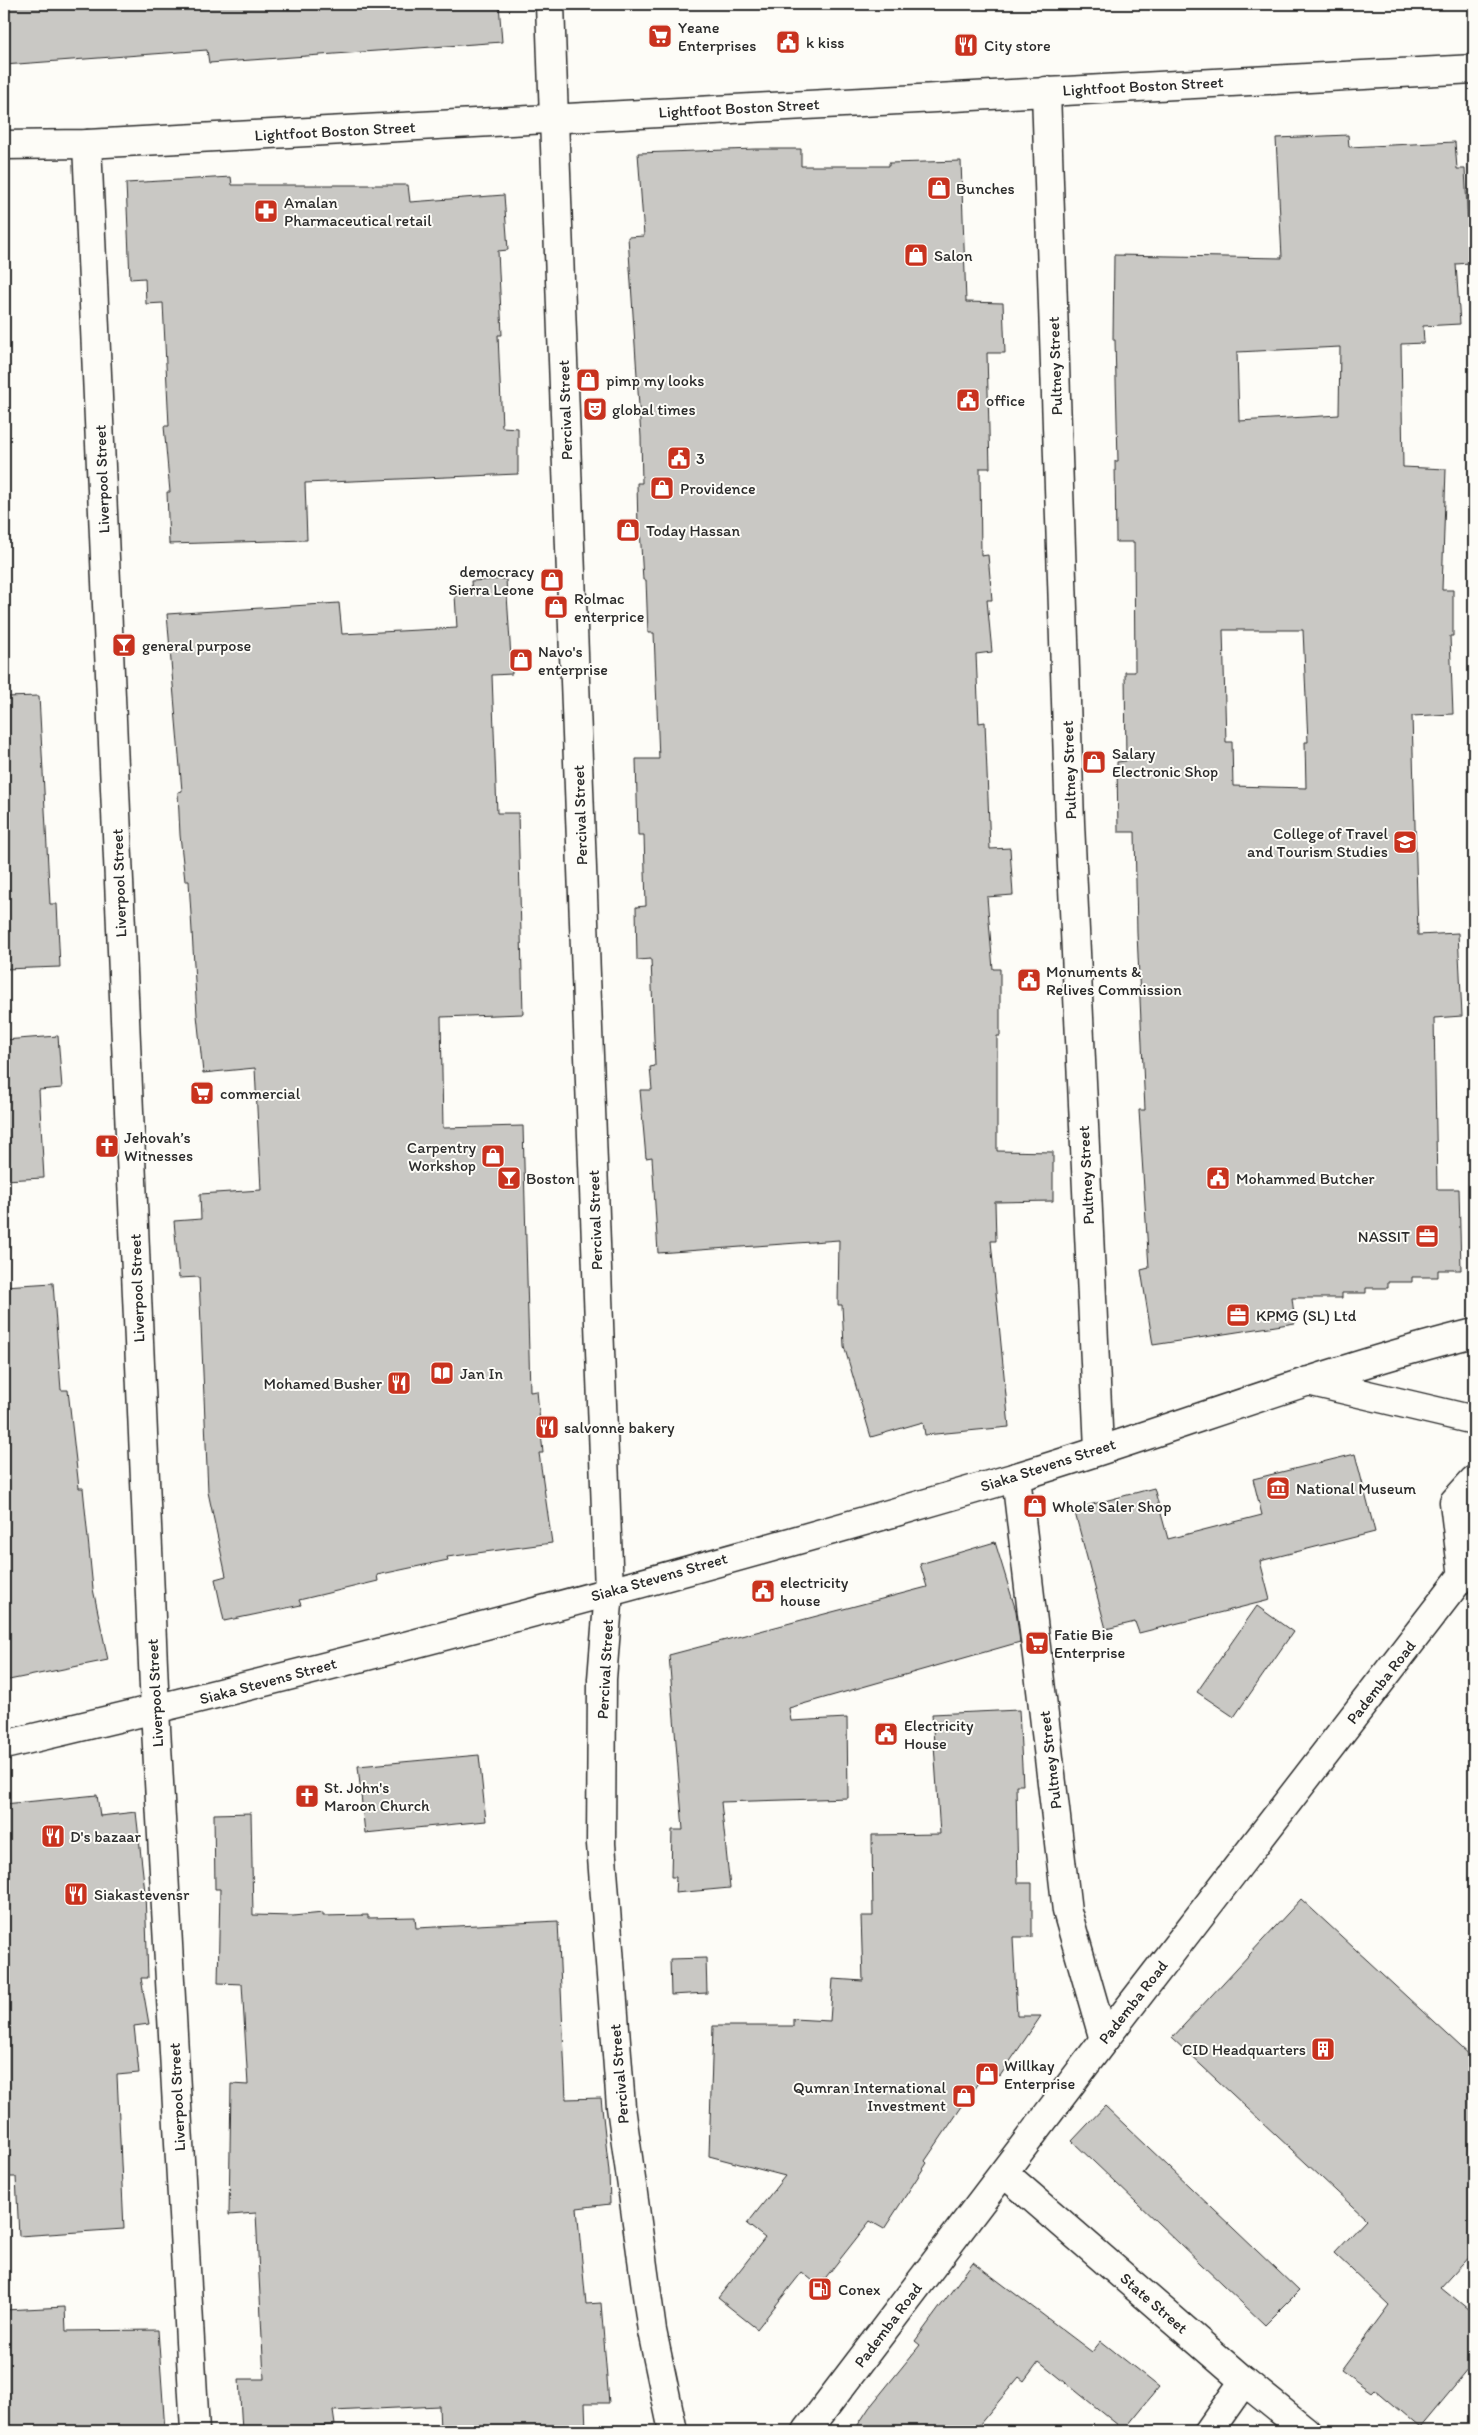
<svg xmlns="http://www.w3.org/2000/svg" width="1478" height="2435" viewBox="0 0 1478 2435" font-family="Itim,sans-serif">
  <style>
    .building { fill: #c9c8c4; stroke: #2b2b2b; fill-rule: evenodd }
    .lines { fill: none; stroke-linecap: round; stroke-linejoin: round }
    .street-casing { stroke: #2b2b2b; stroke-width: 31 }
    .secondary-casing { stroke: #2b2b2b; stroke-width: 31 }
    .primary-casing { stroke: #2b2b2b; stroke-width: 31 }
    .street { stroke: #fdfcf7; stroke-width: 28 }
    .secondary { stroke: #fdfcf7; stroke-width: 28 }
    .primary { stroke: #fdfcf7; stroke-width: 28 }
    .labels { text-anchor: middle; dominant-baseline: central; stroke-width: 4; stroke-linejoin: round; paint-order: stroke }
    .poi-label { font-size: 16px; fill: #2b2b2b; stroke: #fdfcf7; text-anchor: start }
    .street-label { font-size: 16px; fill: #2b2b2b; stroke: #fdfcf7 }
  </style>
  <rect width="100%" height="100%" fill="#fdfcf7"/>
  <filter id="ink" filterUnits="userSpaceOnUse"><feTurbulence type="fractalNoise" baseFrequency=".02" numOctaves="2"/><feDisplacementMap in="SourceGraphic" scale="10" xChannelSelector="R" yChannelSelector="G"/><feConvolveMatrix kernelMatrix="1 2 1 2 8 2 1 2 1" color-interpolation-filters="sRGB"/></filter>
  <g filter="url(#ink)">
    <path class="building" d="M4,4H499L502,42L209,63L207,50L4,65Z
      M1348,135L1349,147L1455,142L1457,169H1465L1470,263L1456,264L1460,324L1423,326L1424,343L1401,344L1403,467L1446,469L1442,590H1453V636H1450L1453,714L1412,716L1418,935L1458,933L1462,1016L1434,1018L1437,1189H1459L1461,1270H1438V1277H1412V1282H1388V1288H1366V1293H1342V1298H1292L1295,1323L1153,1345L1141,1270L1149,1268L1139,1110H1145L1137,933L1135,832H1118L1117,762L1126,761L1125,672H1135L1134,542H1116L1115,461H1118L1115,340H1113L1114,255L1282,258L1276,138ZM1340,347L1339,415L1239,421L1237,352ZM1223,630H1303L1308,742H1305L1306,788L1233,786L1232,742H1226Z
      M755,149H801V166H889V163L961,161L966,302L1003,303L1005,353H987L990,468H980L981,556L988,555L992,600H987L992,652L976,654L979,723L985,722L990,849L1010,848L1013,895L987,897L993,969H1000V1036H997V1151L1053,1152V1201L995,1202L996,1241H991L1009,1427L925,1435L923,1422L871,1437L844,1346L842,1305H838L839,1240L658,1253L652,1157L646,1158L640,1090H652L650,1067L655,1066L651,959L637,960L636,907L646,906L644,835H638L636,759H659L654,633H648L646,580H643L640,529H638L637,483H642L641,437L628,237L644,236L638,153Z
      M231,177L232,185H408L410,202L504,195L508,250L498,251L502,335H498L502,427L518,428V474L305,483L307,540L169,544L167,492H170L164,426H169L163,303L146,304L145,278L130,279L126,183Z
      M506,579L512,674L492,675L497,813H518L523,1014L441,1017L443,1128L523,1126L530,1392L537,1391L543,1453H539L552,1543L447,1557L448,1560L377,1575L378,1581L299,1600L301,1605L224,1621L215,1579L226,1576L208,1492L199,1277L179,1278L174,1221L201,1219L200,1194L261,1190L255,1068L203,1073L197,1015L189,881H185L180,835L178,792L182,791L167,614L339,603L342,634L457,628L455,595L472,594L471,581Z
      M39,696L50,904H57L60,967L4,969V697Z
      M58,1036L62,1088L39,1090L44,1178L4,1180V1040Z
      M53,1283L61,1390H68L79,1488H83L93,1589L108,1660L4,1681V1286Z
      M1355,1454L1375,1532L1260,1561L1270,1600L1139,1633L1135,1622L1106,1629L1074,1509L1154,1488L1168,1539L1262,1515L1253,1479Z
      M995,1542L1016,1611L1020,1642L789,1708L791,1721L847,1718L848,1798L721,1802L730,1888L675,1893L676,1877H671L672,1830H683L669,1655L927,1587L920,1564Z
      M1257,1606L1293,1632L1234,1717L1197,1692Z
      M1019,1710L1023,1785H1016L1018,1883H1032V1937H1013L1017,2016H1041L1000,2076L988,2068L925,2161L927,2163L884,2229L870,2221L819,2286L802,2272L757,2329L718,2298L765,2238L747,2224L785,2176L709,2156L713,2026H793V2019L830,2021L833,1979L863,1981L861,1916H873L872,1835L940,1834L932,1714Z
      M479,1755L486,1821L365,1833L358,1766Z
      M97,1795L100,1816L136,1812L145,1892L148,1978H141L149,2024L134,2026L139,2073L117,2075L124,2229L19,2236L16,2177H4V1804Z
      M251,1813L253,1915L293,1916L323,1913V1916L368,1915V1918L415,1917L416,1928L558,1921L566,2099L601,2098L609,2172L610,2204L577,2208L586,2304L601,2303L609,2403H585L586,2431H440L439,2406L333,2411L335,2425L242,2431L239,2379H264L256,2213L229,2215L231,2084L248,2085L242,1984L218,1983L220,1889H215L214,1814Z
      M1301,1899L1474,2059V2251L1441,2287L1474,2314V2363L1420,2428L1374,2389L1371,2392L1341,2370L1389,2305L1334,2253L1366,2219L1172,2038Z
      M706,1958L707,1993L671,1995L670,1959Z
      M1105,2106L1299,2291L1265,2325L1072,2141Z
      M973,2262L1092,2352L1101,2341L1159,2387L1124,2430L1039,2361L1024,2381L1019,2377L974,2431H854L869,2408L920,2345L915,2341Z
      M65,2307L66,2331L158,2330L165,2431H11V2425L4,2426V2310Z"/>
    <g class="lines">
      <g class="street-casing">
        <path id="street" d="M1046,91L1070,823L1099,1449
          M554,119L609,1591L602,1679L601,1844L621,2107L652,2331L673,2431
          M87,144L155,1710L195,2431
          M1016,1477L1067,1911L1104,2040
          M1209,2431L1244,2381"/>
      </g>
      <g class="secondary-casing">
        <path id="secondary" d="M550,4L554,119
          M4,145L87,144L1474,69
          M1462,1569L1454,1502L1474,1480
          M1004,2173L1244,2381L1306,2431
          M807,2431L1104,2040L1462,1576L1474,1543"/>
      </g>
      <g class="primary-casing">
        <path id="primary" d="M1308,1381L1474,1420
          M4,1745C342,1666 679,1576 1013,1478C1168,1432 1317,1372 1474,1333"/>
      </g>
      <use href="#street" class="street"/>
      <use href="#secondary" class="secondary"/>
      <use href="#primary" class="primary"/>
    </g>
  </g>
  <defs>
    <g id="supermarket-square" transform="scale(1.25)"><rect x="-9" y="-9" width="18" height="18" rx="4" fill="#c8321e" stroke="#fdfcf7"/><path d="M-6-5.5h2.5l.6 2H6L4.5 2H-2.5L-4.4-4H-6ZM-1.5 3.2a1.3 1.3 0 1 0 .1 0ZM3 3.2a1.3 1.3 0 1 0 .1 0Z" fill="#fff"/></g>
    <g id="civic-square" transform="scale(1.25)"><rect x="-9" y="-9" width="18" height="18" rx="4" fill="#c8321e" stroke="#fdfcf7"/><path d="M-.6-6.5H3V-4.5H.6V-3L4-1V1h2V6H-6V1h2V-1L-.6-3ZM-1.2 2.5V6h2.4V2.5Z" fill="#fff"/></g>
    <g id="restaurant-square" transform="scale(1.25)"><rect x="-9" y="-9" width="18" height="18" rx="4" fill="#c8321e" stroke="#fdfcf7"/><path d="M-5-6h1v4h1v-4h1v4h1v-4h1v5L-1.5 .5V6h-2V.5L-5-1ZM5-6V6H3V1.5H1.5Q1.5-4 5-6Z" fill="#fff"/></g>
    <g id="shop-square" transform="scale(1.25)"><rect x="-9" y="-9" width="18" height="18" rx="4" fill="#c8321e" stroke="#fdfcf7"/><path d="M-5-2.5h2.3a2.7 3.5 0 0 1 5.4 0H5L5.5 6h-11ZM-1.5-2.5h3a1.5 2.3 0 0 0-3 0Z" fill="#fff"/></g>
    <g id="pharmacy-square" transform="scale(1.25)"><rect x="-9" y="-9" width="18" height="18" rx="4" fill="#c8321e" stroke="#fdfcf7"/><path d="M-2-6h4v4h4v4h-4v4h-4v-4h-4v-4h4Z" fill="#fff"/></g>
    <g id="theatre-square" transform="scale(1.25)"><rect x="-9" y="-9" width="18" height="18" rx="4" fill="#c8321e" stroke="#fdfcf7"/><path d="M-5-5.5Q0-4 5-5.5V0Q5 5 0 6Q-5 5-5 0ZM-3.3-2.5H-1v1.5H-3.3ZM1-2.5H3.3v1.5H1ZM-2.8 1Q0 5.5 2.8 1Z" fill="#fff"/></g>
    <g id="bar-square" transform="scale(1.25)"><rect x="-9" y="-9" width="18" height="18" rx="4" fill="#c8321e" stroke="#fdfcf7"/><path d="M-6-5H6L.8 .8V4.5H3.5V6h-7V4.5H-.8V.8Z" fill="#fff"/></g>
    <g id="university-square" transform="scale(1.25)"><rect x="-9" y="-9" width="18" height="18" rx="4" fill="#c8321e" stroke="#fdfcf7"/><path d="M0-5L7-2L0 1L-7-2ZM-4 1L0 2.5L4 1V4Q0 6-4 4Z" fill="#fff"/></g>
    <g id="church-square" transform="scale(1.25)"><rect x="-9" y="-9" width="18" height="18" rx="4" fill="#c8321e" stroke="#fdfcf7"/><path d="M-1.2-6h2.4v3.5h3.3v2.4h-3.3V6h-2.4V-.1h-3.3v-2.4h3.3Z" fill="#fff"/></g>
    <g id="office-square" transform="scale(1.25)"><rect x="-9" y="-9" width="18" height="18" rx="4" fill="#c8321e" stroke="#fdfcf7"/><path d="M-6-3h4V-5.5h4V-3h4V5H-6ZM-1-4.5V-3h2v-1.5ZM-6 0V1H6V0Z" fill="#fff"/></g>
    <g id="library-square" transform="scale(1.25)"><rect x="-9" y="-9" width="18" height="18" rx="4" fill="#c8321e" stroke="#fdfcf7"/><path d="M-6-4Q-3-5.5-.7-3.5V5Q-3 3-6 4ZM6-4Q3-5.5 .7-3.5V5Q3 3 6 4Z" fill="#fff"/></g>
    <g id="museum-square" transform="scale(1.25)"><rect x="-9" y="-9" width="18" height="18" rx="4" fill="#c8321e" stroke="#fdfcf7"/><path d="M0-6L6-3V-2H-6V-3ZM-5-1h2V3h-2ZM-1-1h2V3h-2ZM3-1h2V3H3ZM-6 4H6V6H-6Z" fill="#fff"/></g>
    <g id="building-square" transform="scale(1.25)"><rect x="-9" y="-9" width="18" height="18" rx="4" fill="#c8321e" stroke="#fdfcf7"/><path d="M-4-6H4V6H1V3H-1V6H-4ZM-2.5-4.3h1.7v1.8h-1.7ZM.8-4.3h1.7v1.8H.8ZM-2.5-1h1.7V.8h-1.7ZM.8-1h1.7V.8H.8Z" fill="#fff"/></g>
    <g id="fuel-square" transform="scale(1.25)"><rect x="-9" y="-9" width="18" height="18" rx="4" fill="#c8321e" stroke="#fdfcf7"/><path d="M-5.5-6h7V0h2V4h1.3V-2.5L3-4.5l.8-.8L6-3V5H2.5V1h-1V6h-7ZM-4.2-4.7v3.2H.2V-4.7Z" fill="#fff"/></g>
  </defs>
  <g fill-rule="evenodd">
    <use href="#supermarket-square" x="660" y="36"/>
    <use href="#civic-square" x="788" y="42"/>
    <use href="#restaurant-square" x="966" y="45"/>
    <use href="#shop-square" x="939" y="188"/>
    <use href="#pharmacy-square" x="266" y="211"/>
    <use href="#shop-square" x="916" y="255"/>
    <use href="#shop-square" x="588" y="380"/>
    <use href="#civic-square" x="968" y="400"/>
    <use href="#theatre-square" x="595" y="409"/>
    <use href="#civic-square" x="679" y="458"/>
    <use href="#shop-square" x="662" y="488"/>
    <use href="#shop-square" x="628" y="530"/>
    <use href="#shop-square" x="552" y="580"/>
    <use href="#shop-square" x="556" y="607"/>
    <use href="#bar-square" x="124" y="645"/>
    <use href="#shop-square" x="521" y="660"/>
    <use href="#shop-square" x="1094" y="762"/>
    <use href="#university-square" x="1405" y="842"/>
    <use href="#civic-square" x="1029" y="980"/>
    <use href="#supermarket-square" x="202" y="1093"/>
    <use href="#church-square" x="107" y="1146"/>
    <use href="#shop-square" x="493" y="1156"/>
    <use href="#bar-square" x="509" y="1178"/>
    <use href="#civic-square" x="1218" y="1178"/>
    <use href="#office-square" x="1427" y="1236"/>
    <use href="#office-square" x="1238" y="1315"/>
    <use href="#library-square" x="442" y="1373"/>
    <use href="#restaurant-square" x="399" y="1383"/>
    <use href="#restaurant-square" x="547" y="1427"/>
    <use href="#museum-square" x="1278" y="1488"/>
    <use href="#shop-square" x="1035" y="1506"/>
    <use href="#civic-square" x="763" y="1591"/>
    <use href="#supermarket-square" x="1037" y="1643"/>
    <use href="#civic-square" x="886" y="1734"/>
    <use href="#church-square" x="307" y="1796"/>
    <use href="#restaurant-square" x="53" y="1836"/>
    <use href="#restaurant-square" x="76" y="1894"/>
    <use href="#building-square" x="1323" y="2049"/>
    <use href="#shop-square" x="987" y="2074"/>
    <use href="#shop-square" x="964" y="2096"/>
    <use href="#fuel-square" x="820" y="2289"/>
  </g>
  <g class="labels">
    <g class="poi-label">
      <text x="678" y="27">Yeane<tspan x="678" dy="18">Enterprises</tspan></text>
      <text x="806" y="42">k kiss</text>
      <text x="984" y="45">City store</text>
      <text x="956" y="188">Bunches</text>
      <text x="284" y="202">Amalan<tspan x="284" dy="18">Pharmaceutical retail</tspan></text>
      <text x="934" y="255">Salon</text>
      <text x="606" y="380">pimp my looks</text>
      <text x="986" y="400">office</text>
      <text x="612" y="409">global times</text>
      <text x="696" y="458">3</text>
      <text x="680" y="488">Providence</text>
      <text x="646" y="530">Today Hassan</text>
      <text x="534" y="571" text-anchor="end">democracy<tspan x="534" dy="18">Sierra Leone</tspan></text>
      <text x="574" y="598">Rolmac<tspan x="574" dy="18">enterprice</tspan></text>
      <text x="142" y="645">general purpose</text>
      <text x="538" y="651">Navo's<tspan x="538" dy="18">enterprise</tspan></text>
      <text x="1112" y="753">Salary<tspan x="1112" dy="18">Electronic Shop</tspan></text>
      <text x="1388" y="833" text-anchor="end">College of Travel<tspan x="1388" dy="18">and Tourism Studies</tspan></text>
      <text x="1046" y="971">Monuments &amp;<tspan x="1046" dy="18">Relives Commission</tspan></text>
      <text x="220" y="1093">commercial</text>
      <text x="124" y="1137">Jehovah’s<tspan x="124" dy="18">Witnesses</tspan></text>
      <text x="476" y="1147" text-anchor="end">Carpentry<tspan x="476" dy="18">Workshop</tspan></text>
      <text x="526" y="1178">Boston</text>
      <text x="1236" y="1178">Mohammed Butcher</text>
      <text x="1410" y="1236" text-anchor="end">NASSIT</text>
      <text x="1256" y="1315">KPMG (SL) Ltd</text>
      <text x="460" y="1373">Jan In</text>
      <text x="382" y="1383" text-anchor="end">Mohamed Busher</text>
      <text x="564" y="1427">salvonne bakery</text>
      <text x="1296" y="1488">National Museum</text>
      <text x="1052" y="1506">Whole Saler Shop</text>
      <text x="780" y="1582">electricity<tspan x="780" dy="18">house</tspan></text>
      <text x="1054" y="1634">Fatie Bie<tspan x="1054" dy="18">Enterprise</tspan></text>
      <text x="904" y="1725">Electricity<tspan x="904" dy="18">House</tspan></text>
      <text x="324" y="1787">St. John's<tspan x="324" dy="18">Maroon Church</tspan></text>
      <text x="70" y="1836">D's bazaar</text>
      <text x="94" y="1894">Siakastevensr</text>
      <text x="1306" y="2049" text-anchor="end">CID Headquarters</text>
      <text x="1004" y="2065">Willkay<tspan x="1004" dy="18">Enterprise</tspan></text>
      <text x="946" y="2087" text-anchor="end">Qumran International<tspan x="946" dy="18">Investment</tspan></text>
      <text x="838" y="2289">Conex</text>
    </g>
    <g class="street-label">
      <text transform="translate(1143 86) rotate(-3)">Lightfoot Boston Street</text>
      <text transform="translate(739 108) rotate(-3)">Lightfoot Boston Street</text>
      <text transform="translate(335 131) rotate(-3)">Lightfoot Boston Street</text>
      <text transform="translate(1055 366) rotate(-92)">Pultney Street</text>
      <text transform="translate(565 410) rotate(-92)">Percival Street</text>
      <text transform="translate(102 479) rotate(-92)">Liverpool Street</text>
      <text transform="translate(1069 770) rotate(-92)">Pultney Street</text>
      <text transform="translate(580 815) rotate(-92)">Percival Street</text>
      <text transform="translate(119 883) rotate(-92)">Liverpool Street</text>
      <text transform="translate(1086 1175) rotate(-93)">Pultney Street</text>
      <text transform="translate(595 1220) rotate(-92)">Percival Street</text>
      <text transform="translate(137 1288) rotate(-92)">Liverpool Street</text>
      <text transform="translate(1048 1465) rotate(-18)">Siaka Stevens Street</text>
      <text transform="translate(659 1577) rotate(-16)">Siaka Stevens Street</text>
      <text transform="translate(605 1669) rotate(-87)">Percival Street</text>
      <text transform="translate(268 1681) rotate(-15)">Siaka Stevens Street</text>
      <text transform="translate(1381 1682) rotate(-52)">Pademba Road</text>
      <text transform="translate(155 1693) rotate(-93)">Liverpool Street</text>
      <text transform="translate(1050 1760) rotate(-97)">Pultney Street</text>
      <text transform="translate(1133 2002) rotate(-52)">Pademba Road</text>
      <text transform="translate(619 2074) rotate(-95)">Percival Street</text>
      <text transform="translate(177 2097) rotate(-93)">Liverpool Street</text>
      <text transform="translate(1154 2303) rotate(41)">State Street</text>
      <text transform="translate(888 2325) rotate(-53)">Pademba Road</text>
    </g>
  </g>
  <rect width="1478" height="2435" fill="none" stroke="#fdfcf7" stroke-width="20"/>
  <rect x="10" y="10" width="1458" height="2415" fill="none" stroke="#2b2b2b" stroke-width="2" filter="url(#ink)"/>
</svg>
